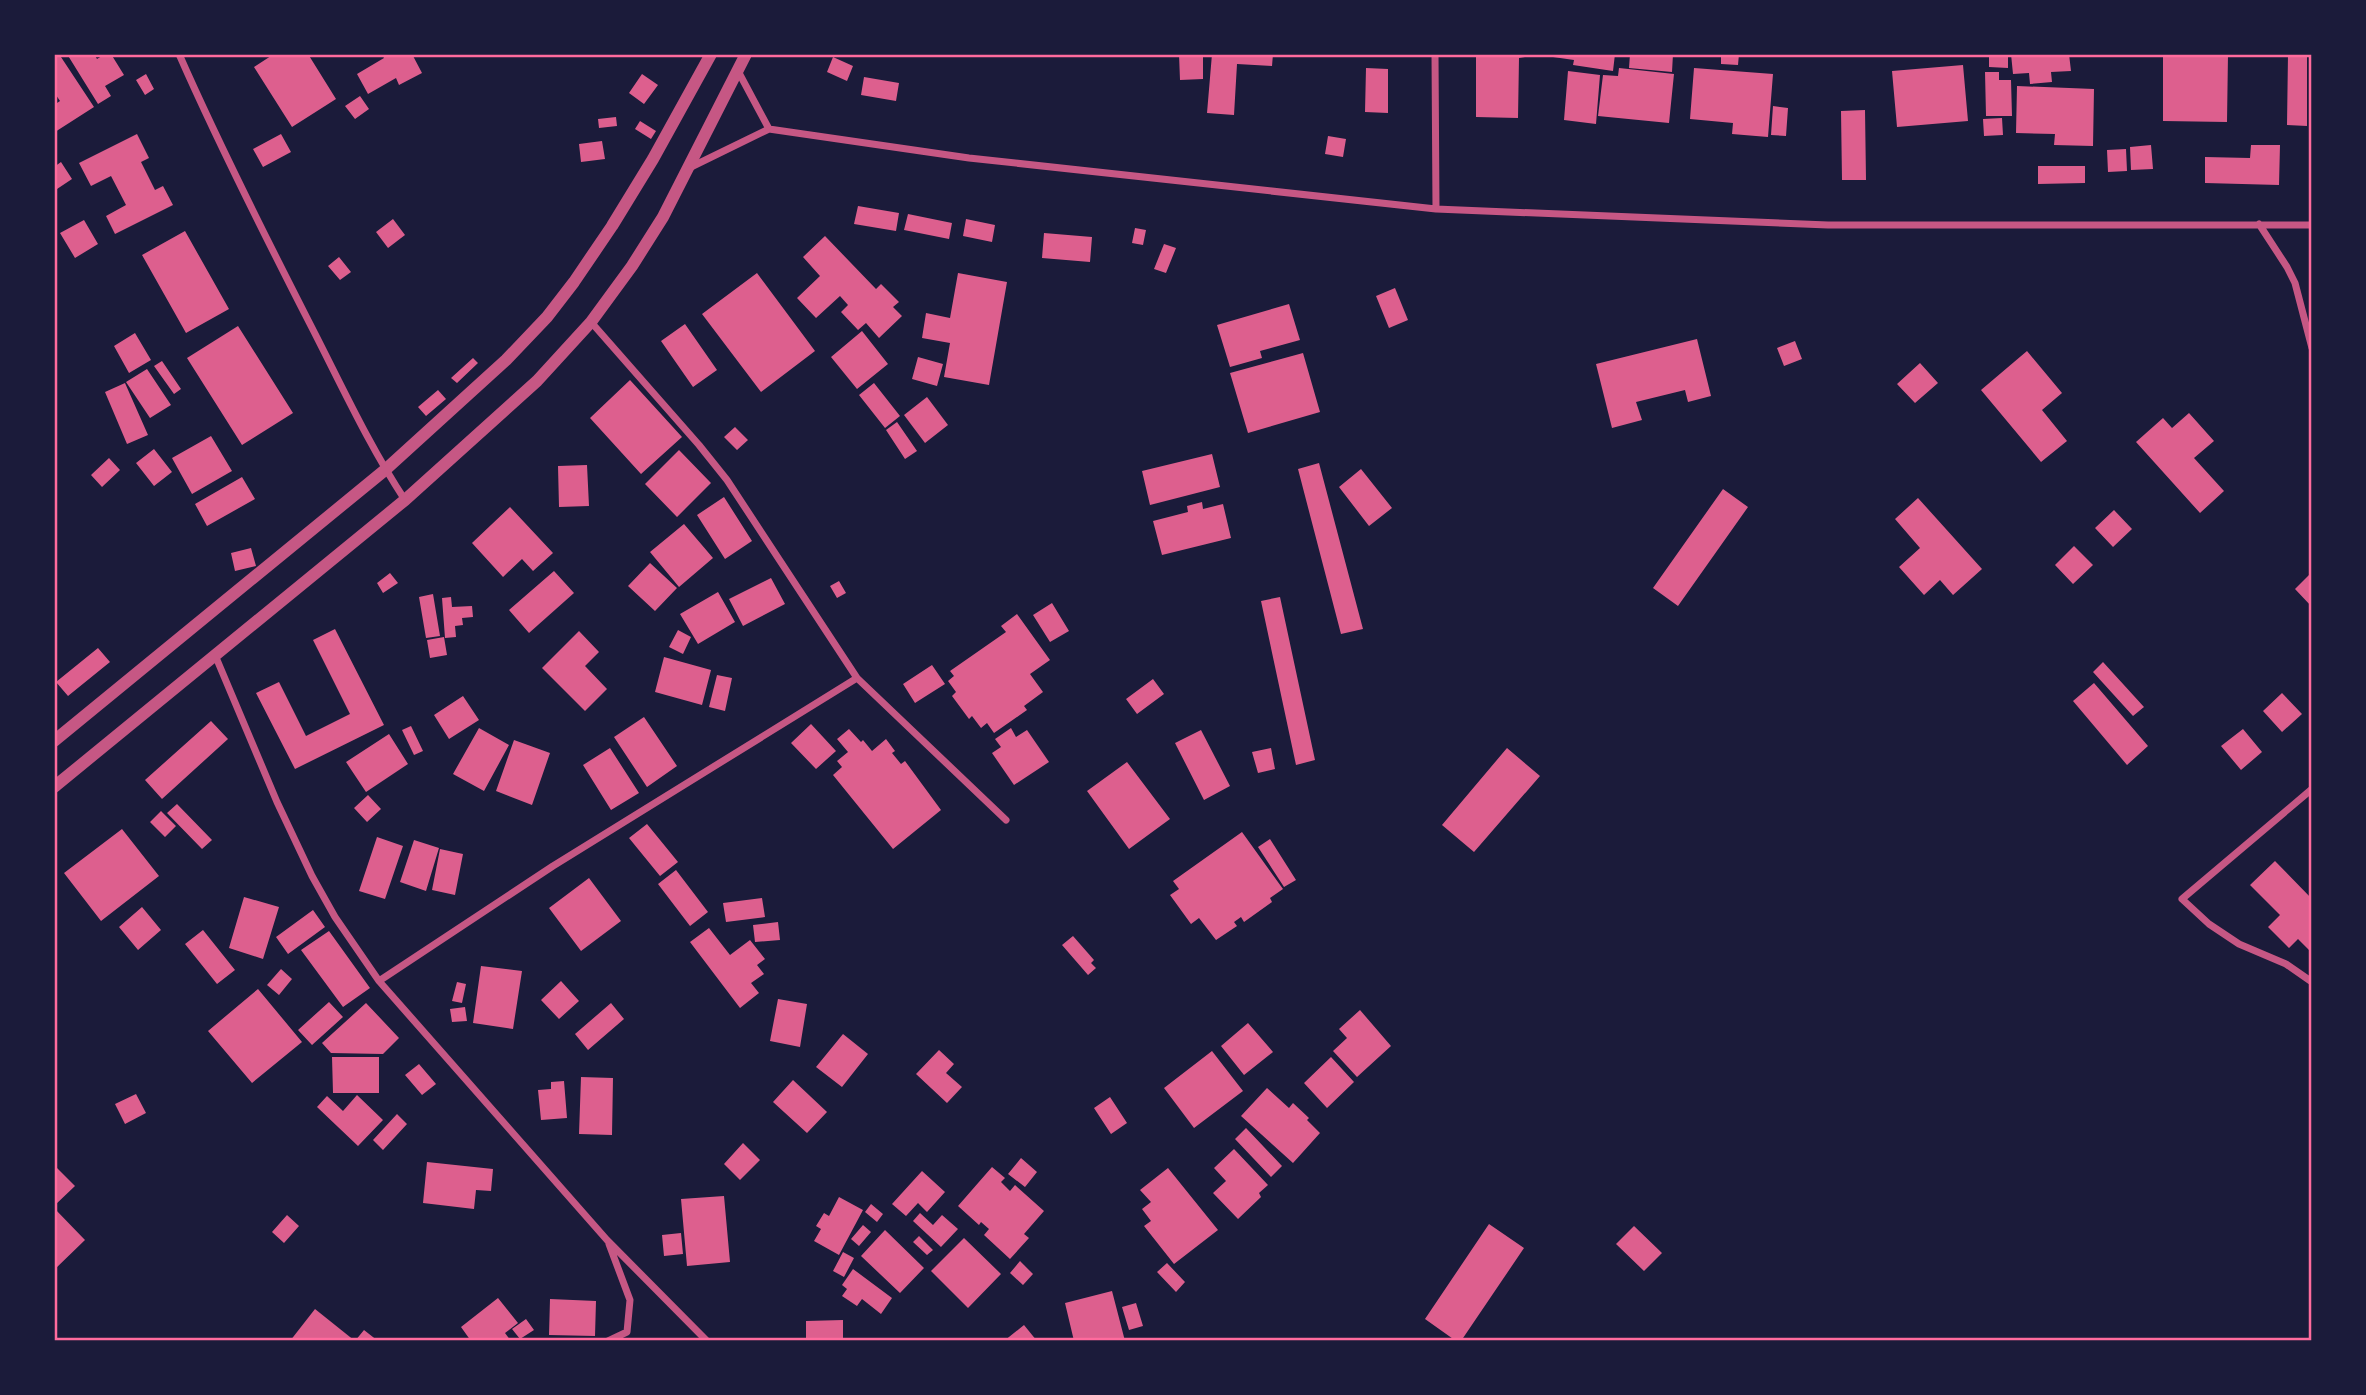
<svg xmlns="http://www.w3.org/2000/svg" width="2366" height="1395" viewBox="0 0 2366 1395" font-family="'Space Grotesk',sans-serif">
  <style>
    .building { fill: #dd5f8e }
    .lines { fill: none; stroke-linecap: round; stroke-linejoin: round }
    .minor { stroke: #c65784; stroke-width: 7 }
    .tertiary { stroke: #c65784; stroke-width: 12 }
    .neatline { fill: none; stroke: #ff6b9d; stroke-width: 2.5 }
  </style>
  <rect width="100%" height="100%" fill="#1b1b3a"/>
  <path class="building" d="M59,54L94,107L55,132L54,105L60,101L54,92V57Z
    M67,54H94L97,59L105,54H111L124,75L105,86L111,96L98,104Z
    M274,54H308L336,99L292,127L254,67Z
    M382,54H412L422,73L399,85L396,78L368,94L357,74L384,58Z
    M1179,54H1203V79L1180,80Z
    M1212,54H1273L1272,66L1237,64L1234,115L1207,113Z
    M1476,54H1525V57L1519,58L1518,118L1476,117Z
    M1553,54H1615L1613,71L1573,65L1574,60L1553,57Z
    M1630,54H1673L1672,72L1629,68Z
    M1721,54H1739L1738,65L1721,64Z
    M1989,54H2008V68L1989,67Z
    M2011,54H2069L2071,71L2051,72L2052,82L2030,84L2029,73L2013,74Z
    M2163,54H2228L2227,122L2163,121Z
    M2288,54H2307V126L2287,125Z
    M833,57L853,66L847,81L827,72Z
    M1963,65L1968,121L1897,127L1892,71Z
    M1366,68L1388,69V113L1365,112Z
    M1619,68L1674,74L1669,123L1598,116L1603,75L1618,76Z
    M1694,68L1773,74L1768,137L1732,134L1733,123L1690,119Z
    M1568,71L1600,75L1596,124L1564,120Z
    M1985,72H1999V80H2011L2012,116H1986Z
    M146,74L154,89L145,95L136,80Z
    M642,74L658,85L644,104L629,93Z
    M864,77L899,83L896,101L861,95Z
    M2017,86L2094,89L2093,146L2054,145L2055,134L2016,133Z
    M360,96L369,109L355,119L345,106Z
    M1773,106L1788,108L1786,136L1771,135Z
    M1865,110L1866,180H1842L1841,111Z
    M616,117L617,126L599,128L598,119Z
    M2002,118L2003,135L1984,136L1983,119Z
    M640,121L656,131L651,139L635,129Z
    M137,134L149,158L141,162L155,190L163,186L173,205L115,234L106,216L126,205L111,176L91,186L79,163Z
    M281,134L291,152L263,167L253,149Z
    M1328,136L1346,139L1343,157L1325,154Z
    M602,141L605,159L581,162L579,144Z
    M2151,145L2153,169L2131,170L2130,147Z
    M2251,145H2280L2279,185L2205,183V157L2250,158Z
    M2126,149L2127,171L2108,172L2107,150Z
    M61,162L72,179L54,191V167Z
    M2038,166H2085V183L2038,184Z
    M858,206L899,213L896,231L854,224Z
    M908,214L952,223L949,239L904,230Z
    M393,219L405,235L388,248L376,232Z
    M966,219L995,225L992,242L963,236Z
    M84,220L98,244L75,258L60,233Z
    M1135,228L1146,230L1143,245L1132,243Z
    M185,231L229,309L186,333L142,255Z
    M1044,233L1092,237L1090,262L1042,258Z
    M825,236L876,289L881,284L899,302L893,307L902,316L879,338L866,323L858,330L841,312L848,305L840,296L816,318L797,298L820,276L803,257Z
    M1164,244L1176,248L1166,273L1154,269Z
    M339,257L351,272L340,280L328,266Z
    M757,273L815,351L761,392L702,314Z
    M958,273L1007,282L989,385L944,377L950,343L922,338L926,313L950,318Z
    M1395,288L1408,320L1389,328L1376,296Z
    M1289,304L1300,340L1260,351L1262,358L1230,367L1217,325Z
    M685,324L717,370L693,387L661,341Z
    M238,326L293,413L242,445L187,358Z
    M862,331L888,364L857,389L831,357Z
    M135,333L151,360L129,373L114,346Z
    M1697,339L1711,396L1688,402L1685,390L1636,402L1642,420L1612,428L1596,364Z
    M1795,341L1802,359L1784,366L1777,348Z
    M2027,351L2062,393L2042,410L2067,441L2041,462L1981,390Z
    M1303,353L1320,412L1248,433L1230,373Z
    M918,357L943,364L937,386L912,379Z
    M473,358L478,363L457,383L451,378Z
    M162,361L181,389L174,394L154,366Z
    M1920,363L1938,383L1915,403L1897,384Z
    M147,369L171,405L150,418L126,382Z
    M630,380L682,437L641,474L590,418Z
    M125,383L148,435L127,444L105,392Z
    M874,383L900,416L885,428L859,395Z
    M438,390L446,399L426,416L418,407Z
    M927,397L948,425L925,443L904,415Z
    M2189,413L2214,441L2194,458L2224,491L2200,513L2136,442L2163,418L2172,428Z
    M897,422L917,451L905,459L886,430Z
    M735,427L748,440L737,450L724,437Z
    M211,436L232,471L192,494L172,458Z
    M154,449L172,472L154,486L136,463Z
    M679,450L711,483L677,517L645,484Z
    M1212,454L1220,487L1150,505L1142,471Z
    M109,458L120,470L102,487L91,475Z
    M1319,463L1363,629L1341,634L1298,469Z
    M587,465L589,506L559,507L558,466Z
    M1361,469L1392,508L1369,526L1339,487Z
    M242,477L255,499L207,526L195,504Z
    M1723,489L1748,507L1678,606L1653,588Z
    M724,497L752,541L725,559L697,515Z
    M1918,498L1982,569L1953,595L1940,580L1924,595L1899,567L1920,548L1895,519Z
    M1202,502L1203,509L1223,504L1231,538L1162,555L1153,521L1188,512L1187,506Z
    M510,507L553,553L533,571L522,559L503,577L472,543Z
    M2114,510L2132,529L2113,547L2095,528Z
    M684,524L713,558L679,587L650,552Z
    M2074,546L2093,565L2073,584L2055,565Z
    M251,548L256,566L235,571L231,553Z
    M650,563L677,588L655,611L628,586Z
    M554,571L574,593L529,633L509,610Z
    M2312,572V607L2295,589Z
    M390,573L398,583L383,593L377,583Z
    M771,578L785,604L743,626L729,599Z
    M839,581L846,593L837,598L830,586Z
    M718,592L735,622L698,644L680,614Z
    M433,594L440,636L426,638L419,597Z
    M451,597L452,607L472,606L473,617L462,618L463,625L455,626L456,637L445,638L442,598Z
    M1280,597L1315,760L1296,765L1261,601Z
    M1052,603L1069,631L1050,642L1033,615Z
    M1017,614L1050,660L1030,674L1043,692L1024,706L1027,710L994,733L987,723L981,728L972,716L969,719L952,696L956,692L948,681L954,676L950,671L1006,632L1001,626Z
    M335,629L384,725L295,769L256,693L279,682L306,736L350,714L313,640Z
    M678,630L691,637L683,654L669,647Z
    M579,631L599,652L585,666L607,689L585,711L542,668Z
    M444,637L447,655L430,658L427,640Z
    M98,648L110,662L68,696L56,682Z
    M664,657L711,670L702,705L655,692Z
    M2103,662L2144,707L2133,716L2093,672Z
    M932,665L945,684L915,703L903,684Z
    M717,675L732,678L725,711L709,707Z
    M1153,679L1164,694L1137,714L1126,699Z
    M2094,683L2148,746L2127,765L2073,701Z
    M2282,693L2302,714L2282,732L2263,711Z
    M463,696L479,720L449,739L434,715Z
    M644,717L677,766L647,787L614,737Z
    M211,721L228,739L162,799L145,780Z
    M811,724L836,751L816,769L791,743Z
    M411,726L423,751L414,755L402,730Z
    M479,728L509,745L484,791L453,774Z
    M1011,728L1016,737L1027,730L1049,762L1014,785L992,753L1001,747L995,739Z
    M849,729L861,742L863,740L872,751L886,739L895,751L892,753L901,764L905,761L941,810L893,849L833,775L842,767L837,761L848,752L837,739Z
    M2243,729L2262,752L2241,770L2221,746Z
    M1201,730L1230,786L1204,800L1175,743Z
    M389,734L408,764L366,792L346,762Z
    M514,740L550,753L532,805L496,791Z
    M610,748L639,793L611,810L583,765Z
    M1271,748L1275,769L1258,773L1252,752Z
    M1507,748L1540,776L1474,852L1442,825Z
    M1127,762L1170,819L1129,849L1087,791Z
    M368,795L381,809L367,822L354,808Z
    M177,804L212,840L202,849L167,813Z
    M161,811L176,826L165,837L150,822Z
    M647,824L678,862L660,876L629,838Z
    M122,829L159,876L101,921L64,873Z
    M1242,832L1283,889L1270,898L1272,902L1244,922L1241,917L1234,922L1237,926L1216,940L1199,918L1191,924L1170,895L1179,889L1173,881Z
    M377,837L403,846L385,899L359,891Z
    M1270,839L1296,880L1284,887L1258,847Z
    M414,840L439,848L426,891L400,882Z
    M440,849L463,854L455,895L432,890Z
    M2275,861L2312,899V953L2298,939L2289,948L2268,927L2280,915L2250,885Z
    M676,870L708,912L690,926L658,884Z
    M589,878L621,921L581,951L549,908Z
    M244,897L279,907L263,959L229,948Z
    M762,898L765,917L726,922L723,903Z
    M142,907L161,930L138,950L119,927Z
    M313,910L325,927L288,954L276,937Z
    M778,922L780,940L755,942L753,925Z
    M709,928L730,955L750,940L765,959L757,965L764,974L751,983L759,993L740,1008L690,942Z
    M203,930L235,970L217,984L185,944Z
    M329,931L370,988L343,1007L301,950Z
    M1073,936L1094,960L1091,963L1096,968L1088,975L1062,945Z
    M481,966L522,971L513,1029L473,1023Z
    M281,969L292,979L279,995L267,985Z
    M561,981L579,1001L559,1019L541,1000Z
    M457,982L466,984L462,1003L452,1001Z
    M258,989L302,1042L252,1083L208,1031Z
    M778,999L807,1004L800,1047L770,1041Z
    M329,1002L343,1017L312,1045L298,1030Z
    M366,1003L399,1038L383,1054L331,1053L322,1043Z
    M611,1003L624,1019L588,1050L575,1034Z
    M465,1007L467,1021L452,1022L450,1009Z
    M1360,1010L1391,1046L1357,1077L1333,1051L1347,1038L1339,1029Z
    M1248,1023L1273,1052L1244,1075L1221,1046Z
    M843,1034L868,1054L842,1087L816,1067Z
    M939,1050L954,1064L946,1073L962,1087L947,1103L916,1074Z
    M1212,1051L1243,1091L1194,1128L1164,1088Z
    M332,1057H379V1093H333Z
    M1331,1057L1354,1082L1327,1108L1304,1083Z
    M419,1064L436,1084L422,1095L405,1075Z
    M581,1077L613,1078L612,1135L579,1134Z
    M793,1080L827,1112L807,1133L773,1102Z
    M564,1081L567,1118L541,1120L538,1090L551,1089V1082Z
    M1267,1088L1289,1108L1293,1103L1309,1118L1307,1120L1320,1133L1293,1163L1241,1116Z
    M136,1094L146,1113L125,1124L115,1104Z
    M357,1095L383,1120L358,1146L317,1107L327,1096L343,1111Z
    M1110,1097L1127,1123L1111,1134L1094,1108Z
    M397,1114L407,1124L383,1150L373,1140Z
    M1246,1128L1282,1166L1271,1177L1235,1139Z
    M743,1143L760,1160L740,1180L724,1164Z
    M1234,1149L1268,1185L1259,1193L1261,1197L1238,1219L1213,1193L1226,1181L1214,1168Z
    M1021,1158L1037,1172L1025,1187L1008,1174Z
    M427,1162L493,1169L491,1191L476,1190L474,1209L423,1203Z
    M54,1165L75,1186L54,1206Z
    M992,1167L1005,1178L1001,1182L1010,1191L1015,1185L1044,1211L1024,1234L1029,1238L1010,1259L984,1235L989,1229L981,1222L979,1225L958,1206Z
    M1168,1168L1218,1230L1174,1264L1144,1226L1151,1221L1142,1209L1151,1202L1140,1190Z
    M922,1171L945,1192L927,1212L918,1203L906,1216L892,1204Z
    M724,1196L730,1262L687,1266L681,1199Z
    M839,1197L863,1210L839,1255L814,1241L821,1229L816,1226L824,1213L829,1216Z
    M871,1204L883,1214L877,1222L865,1212Z
    M54,1208L85,1240L54,1270Z
    M920,1213L933,1225L942,1215L958,1229L941,1247L913,1221Z
    M287,1215L299,1226L284,1243L272,1232Z
    M1489,1224L1524,1248L1461,1341H1456L1425,1319Z
    M863,1225L871,1232L859,1246L851,1239Z
    M1634,1226L1662,1253L1644,1271L1616,1244Z
    M885,1230L924,1268L900,1293L861,1256Z
    M681,1233L683,1254L664,1256L662,1235Z
    M919,1236L933,1250L927,1255L913,1242Z
    M964,1238L1001,1274L968,1308L931,1271Z
    M843,1252L854,1258L844,1277L833,1271Z
    M1020,1261L1033,1274L1023,1285L1010,1273Z
    M1167,1263L1185,1282L1176,1292L1157,1272Z
    M853,1269L892,1298L881,1314L862,1299L857,1306L842,1296L847,1289L842,1285Z
    M1112,1291L1125,1341H1074L1065,1303Z
    M498,1298L518,1323L505,1333L511,1341H471L461,1327Z
    M550,1299L596,1301L595,1336L549,1335Z
    M1136,1303L1143,1326L1129,1330L1122,1307Z
    M315,1309L355,1341H290Z
    M526,1319L534,1330L520,1339L512,1329Z
    M843,1320V1341H806V1321Z
    M1024,1325L1037,1341H1004Z
    M364,1330L378,1341H355Z"/>
  <g class="lines">
    <path class="minor" d="M179,54C219,145 264,234 309,322C340,382 368,444 405,500
      M1435,54L1436,209
      M738,71L769,129
      M689,168L769,129L969,158L1436,209L1828,225H2312
      M2259,224L2287,267L2295,283L2312,348
      M591,322L699,445L727,480L857,678L1006,820
      M215,655L277,802L312,876L335,917L379,981L607,1240L707,1341
      M2312,789L2182,899L2209,924L2239,944L2286,964L2312,982
      M379,981L553,866L857,678
      M608,1341L627,1332L630,1300L609,1244"/>
    <path class="tertiary" d="M54,741L385,470L506,360L547,317L574,282L612,226L653,159L711,54
      M54,787L405,500L537,381L591,322L632,266L663,217L746,54"/>
  </g>
  <rect width="2366" height="1395" fill="none" stroke="#1b1b3a" stroke-width="112"/>
  <rect x="56" y="56" width="2254" height="1283" class="neatline"/>
</svg>
